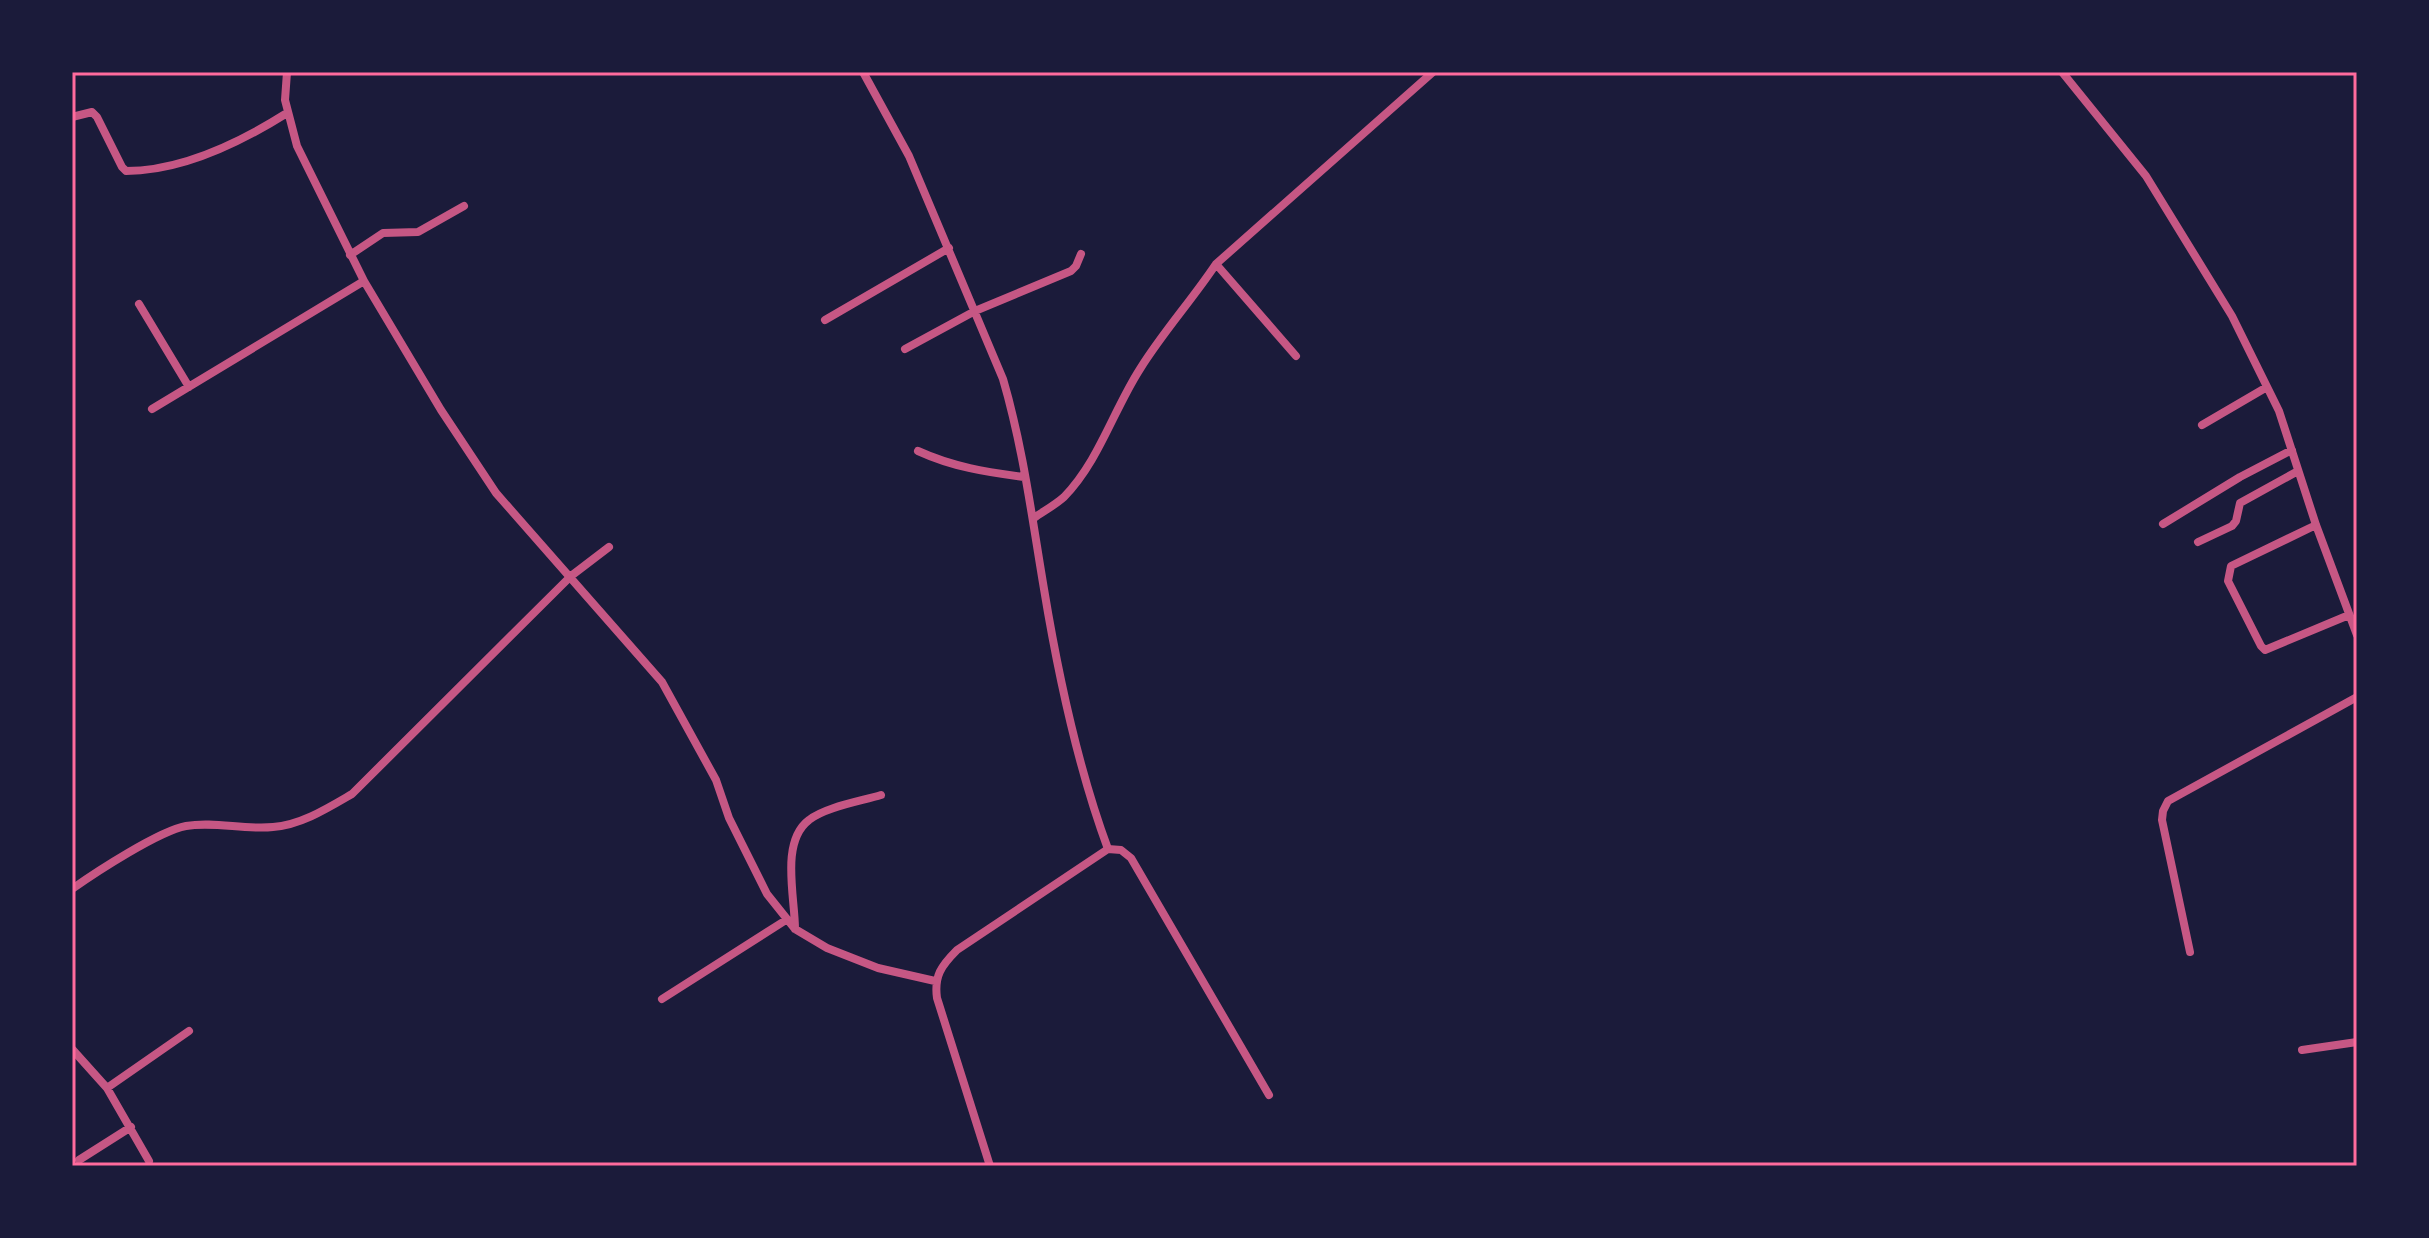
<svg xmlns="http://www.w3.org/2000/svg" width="2429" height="1238" viewBox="0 0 2429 1238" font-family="'Fira Sans',sans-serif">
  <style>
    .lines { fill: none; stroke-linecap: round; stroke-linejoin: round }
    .minor { stroke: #c65784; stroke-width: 8 }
    .neatline { fill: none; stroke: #ff6b9d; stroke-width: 3 }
  </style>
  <rect width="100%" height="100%" fill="#1b1b3a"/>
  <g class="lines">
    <path class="minor" d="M287,72L285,100L297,146L364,281L441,410L496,493L662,682L716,780L729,818L767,894L795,929L827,948L878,968L935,981
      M863,72L909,156L1003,379C1023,447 1032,518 1044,589C1058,674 1078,768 1108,849L957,950C941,966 934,976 937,998L990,1166
      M2062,72L2146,176L2232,316L2279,411L2316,525L2357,635
      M72,117L92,112L97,117L122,167L126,171C182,171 241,142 287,113
      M350,255L383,233L418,232L464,206
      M1216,264L1296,356
      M139,304L189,387
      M825,320L949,248
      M905,349L975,311L1071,271L1076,266L1081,254
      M152,409L364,281
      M2202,425L2267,387
      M918,451C953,467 986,472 1024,477
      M1034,518C1044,511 1055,505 1064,497C1099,461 1113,411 1140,369C1163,332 1192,300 1216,264L1433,72
      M2163,524L2240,477L2292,450
      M2316,525L2231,566L2228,581L2261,646L2265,650L2349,615
      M2198,542L2232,526L2236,521L2240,503L2298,471
      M1108,849L1121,850L1131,858L1269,1095
      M72,889C96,872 159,831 186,826C214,821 244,830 273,827C301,825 328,808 352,794L571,576L609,547
      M795,929C795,897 780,842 809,820C825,807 862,801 881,795
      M2190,952L2162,820L2163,811L2168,801L2357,697
      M662,999L786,920
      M72,1049L107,1088L149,1161
      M2302,1050L2357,1042
      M107,1088L189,1031
      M79,1160L131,1127"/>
  </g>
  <rect width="2429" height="1238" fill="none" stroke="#1b1b3a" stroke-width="148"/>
  <rect x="74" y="74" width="2281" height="1090" class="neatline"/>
</svg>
